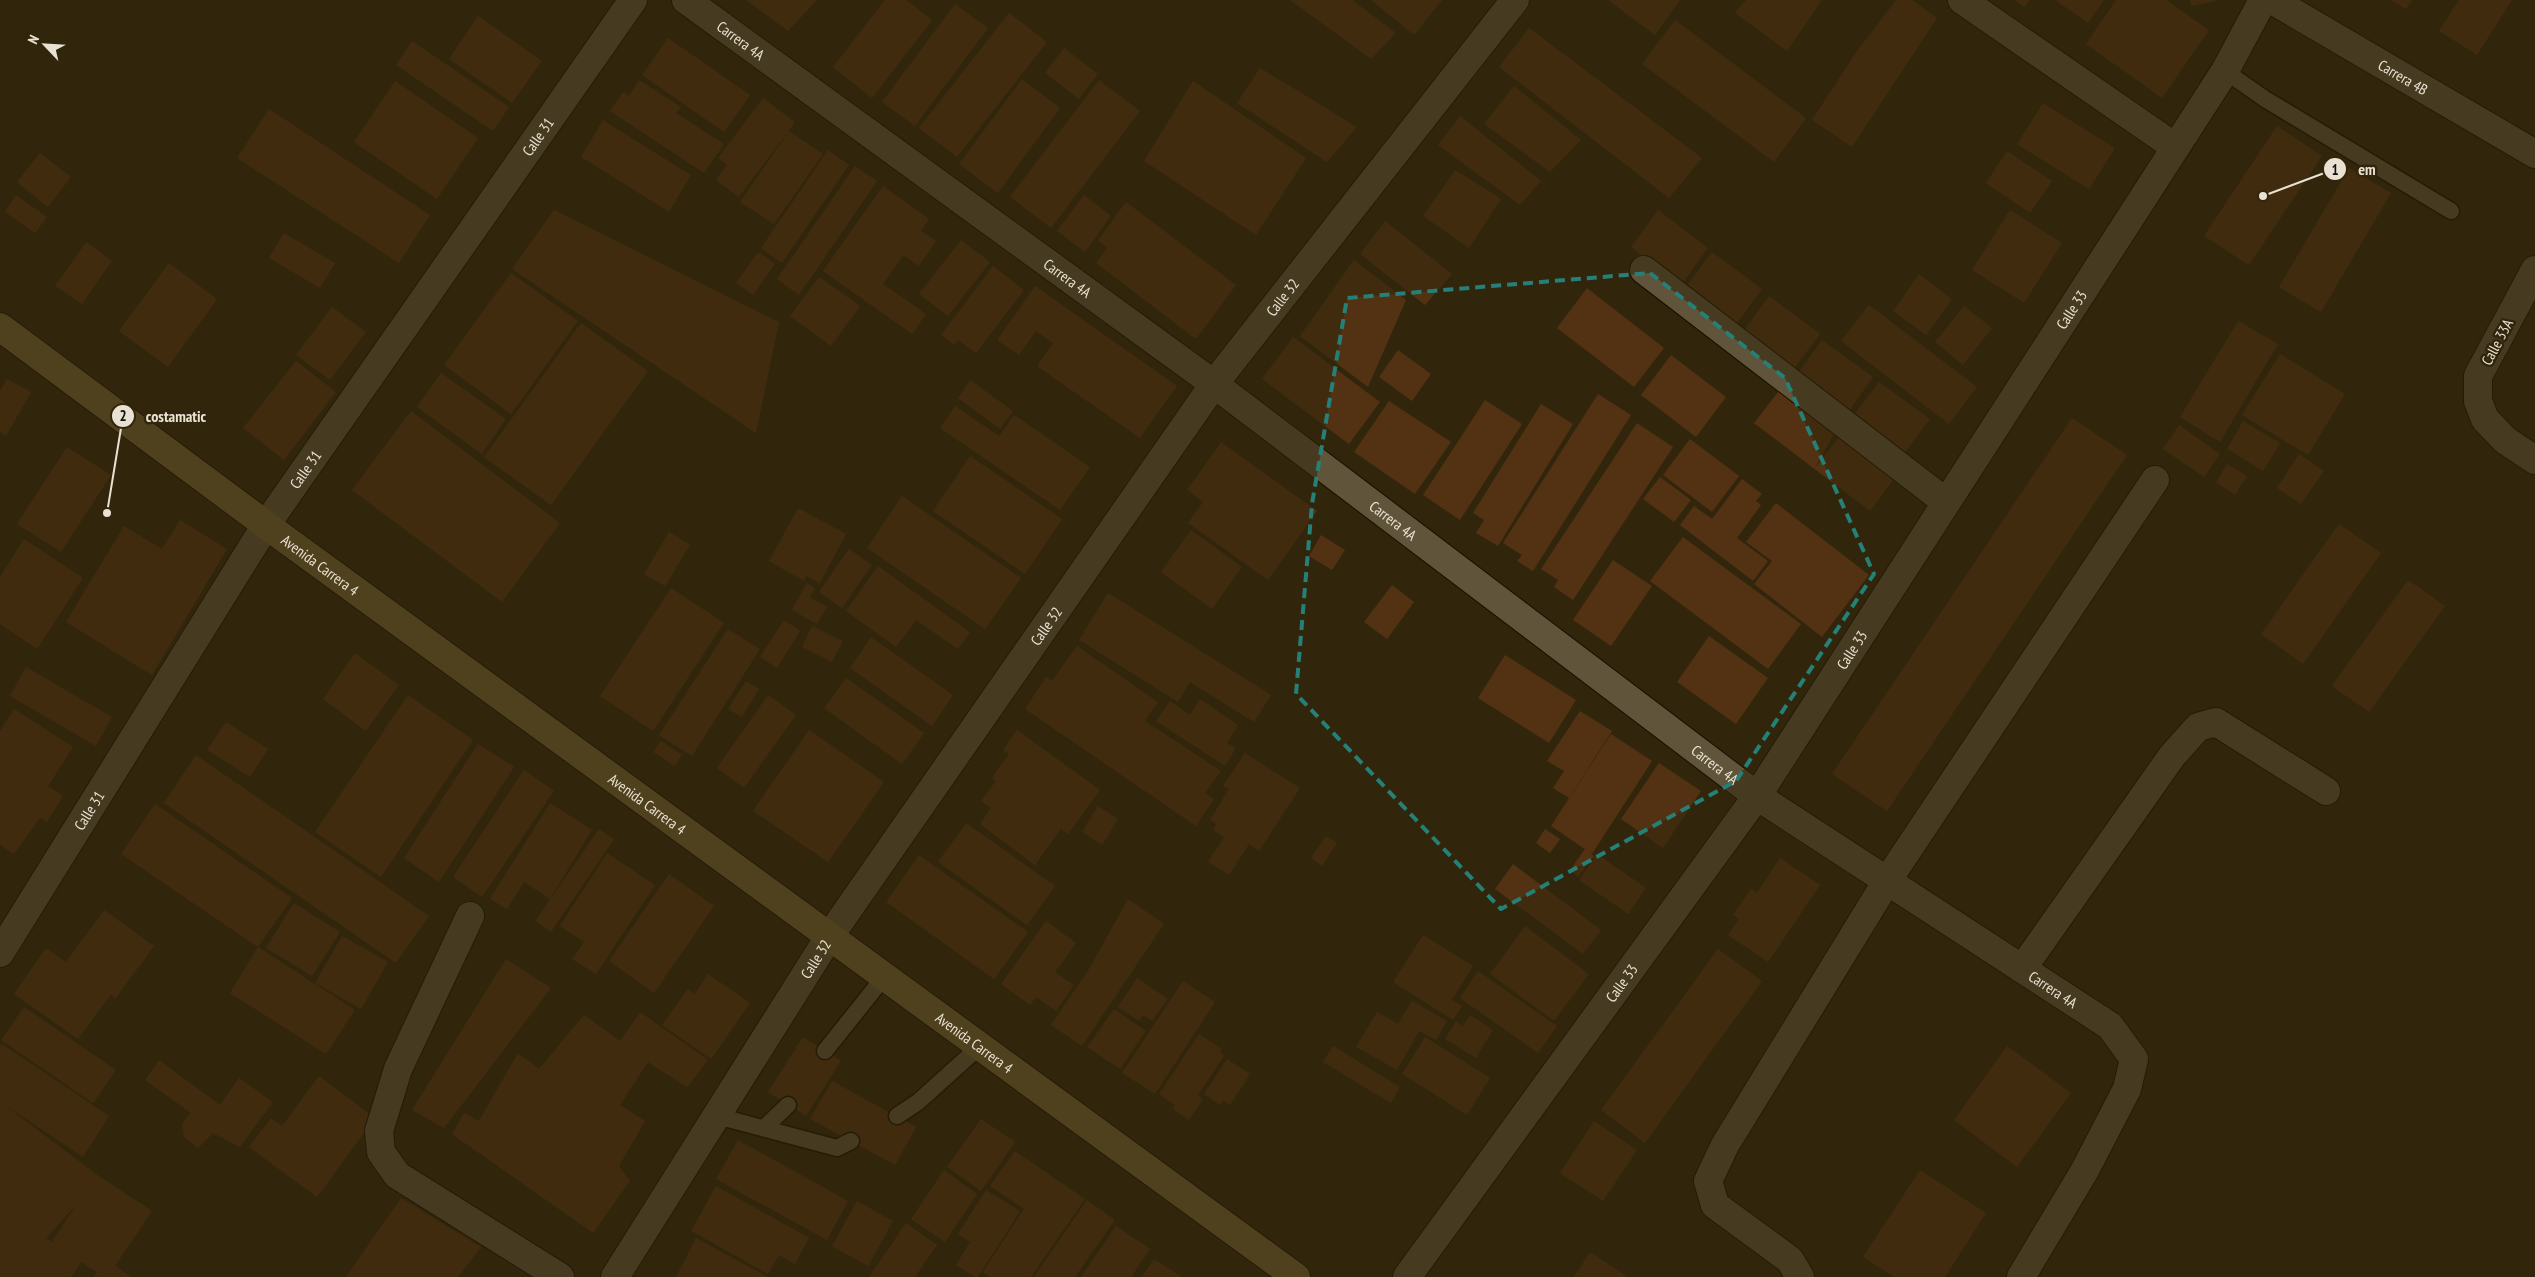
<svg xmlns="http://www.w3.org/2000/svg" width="2535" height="1277" viewBox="0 0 2535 1277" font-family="'PT Sans Narrow',sans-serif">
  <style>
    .building { fill: #533213; fill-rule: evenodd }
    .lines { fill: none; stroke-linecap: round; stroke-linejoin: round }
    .service-casing { stroke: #180e00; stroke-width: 19 }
    .minor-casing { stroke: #180e00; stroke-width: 30 }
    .secondary-casing { stroke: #180e00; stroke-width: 30 }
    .service { stroke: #60543a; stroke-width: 16 }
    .minor { stroke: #60543a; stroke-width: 28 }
    .secondary { stroke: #746234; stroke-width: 28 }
    .marked { fill: none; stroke: #258178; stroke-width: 4; stroke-dasharray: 10 6; stroke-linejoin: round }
    .labels { text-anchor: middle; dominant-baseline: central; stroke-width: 5; stroke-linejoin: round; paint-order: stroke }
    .street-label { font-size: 15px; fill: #e9e2d3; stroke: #31260c }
    .leader { fill: none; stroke: #e9e2d3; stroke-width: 2 }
    .callout-dot { fill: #e9e2d3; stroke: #31260c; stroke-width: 2 }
    .mark-label { font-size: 15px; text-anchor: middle; font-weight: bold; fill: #111 }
    .callout-label { font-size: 16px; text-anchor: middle; font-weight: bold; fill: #e9e2d3; stroke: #31260c; stroke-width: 5; stroke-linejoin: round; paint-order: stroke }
  </style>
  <rect width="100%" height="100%" fill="#31260c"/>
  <path class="building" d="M746,0H817L788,31Z
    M885,0H906L932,20L872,98L833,67Z
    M1290,0H1352L1396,33L1371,59Z
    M1371,0H1442L1414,35Z
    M1608,0H1680L1655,35Z
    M1746,0H1822L1787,51L1735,13Z
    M1896,0H1912L1937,18L1852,147L1812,120L1857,51Z
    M2014,0H2030L2024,7Z
    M2055,0H2104L2088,23Z
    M2116,0H2166L2209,30L2162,98L2086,44Z
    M2190,0H2216V1L2191,6Z
    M2390,0H2412L2406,9Z
    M2459,0H2512L2477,55L2439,31Z
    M955,4L988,28L915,126L882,102Z
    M1009,13L1047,42L957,157L919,128Z
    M478,16L542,61L512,103L449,59Z
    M1675,20L1806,118L1774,162L1642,64Z
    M1529,28L1702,158L1669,198L1499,67Z
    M668,38L750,95L724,132L642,75Z
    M412,41L509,107L493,131L396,65Z
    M1064,48L1098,74L1079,99L1045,73Z
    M1260,68L1357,127L1327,162L1237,103Z
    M1022,79L1060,108L998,193L959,164Z
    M639,80L681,107L676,113L724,144L704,173L610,111L623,92L629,96Z
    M1099,80L1140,111L1051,228L1010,197Z
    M395,81L478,138L437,199L354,142Z
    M1193,81L1306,158L1256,235L1144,161Z
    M1514,86L1581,140L1550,172L1484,124Z
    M763,98L795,122L739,197L716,180L727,165L718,158Z
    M2043,103L2115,148L2089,189L2017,144Z
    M269,109L430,215L399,263L237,158Z
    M1460,116L1541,181L1520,205L1438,145Z
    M603,120L691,175L669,212L581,157Z
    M2277,126L2322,156L2249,265L2204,236Z
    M789,131L823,154L774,224L740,202Z
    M828,150L849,165L782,263L761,248Z
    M2007,151L2052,181L2030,213L1986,183Z
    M40,153L71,177L48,207L17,182Z
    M855,166L877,181L799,295L777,279Z
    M2349,168L2391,193L2321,312L2279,287Z
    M1455,170L1501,199L1469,248L1423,216Z
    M883,186L929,219L921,231L936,241L919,266L903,255L883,284L926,314L912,334L823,271Z
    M16,195L47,217L35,233L5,212Z
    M1084,195L1111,216L1085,252L1057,231Z
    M1126,202L1236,285L1196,339L1096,263L1107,248L1098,240Z
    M554,210L779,322L756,433L512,269Z
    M1658,210L1708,248L1681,285L1631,247Z
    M2010,210L2062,243L2024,303L1972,270Z
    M1385,221L1452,274L1425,305L1360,254Z
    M284,233L335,263L320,288L269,258Z
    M961,240L990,262L948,316L919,294Z
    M86,242L112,261L82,304L55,286Z
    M758,252L775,264L753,295L736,283Z
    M1712,252L1762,289L1735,326L1685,288Z
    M1354,260L1406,300L1368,387L1300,336Z
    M169,263L217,299L168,367L119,331Z
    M993,266L1024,290L976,353L958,340L954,345L941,335Z
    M511,273L578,321L511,414L444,365Z
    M1919,274L1952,299L1926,335L1893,311Z
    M819,277L860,306L831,346L790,316Z
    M1035,286L1177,386L1140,438L1037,366L1053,343L1036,331L1019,355L997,340Z
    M1587,288L1664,348L1634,387L1557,328Z
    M1769,296L1820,334L1793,370L1742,333Z
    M1869,305L1977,387L1949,424L1841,341Z
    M1964,306L1992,328L1963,365L1935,342Z
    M332,307L366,332L330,380L296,355Z
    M2238,321L2278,344L2220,442L2180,417Z
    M581,323L648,371L551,505L484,457Z
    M1293,337L1380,402L1349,444L1262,379Z
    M1822,340L1873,377L1846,415L1795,377Z
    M1398,350L1431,374L1412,401L1379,377Z
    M2280,354L2345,394L2308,455L2242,415Z
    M1671,355L1726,397L1696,437L1641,395Z
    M296,361L336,392L284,460L243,428Z
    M441,373L506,419L482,454L417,407Z
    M7,379L31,392L6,436L0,432V391Z
    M970,380L1013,411L1000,429L958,398Z
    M1879,382L1930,419L1902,456L1851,419Z
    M1785,383L1839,425L1815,468L1845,429L1900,471L1870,511L1754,423Z
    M1598,394L1631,415L1533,571L1517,561L1522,555L1503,543Z
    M1485,400L1522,424L1460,520L1423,495Z
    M1389,401L1451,442L1415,494L1354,452Z
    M1541,404L1573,424L1498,546L1476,533L1484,520L1473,513Z
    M955,406L999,436L1014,415L1090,467L1060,510L940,428Z
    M411,411L560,523L502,602L352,490Z
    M2072,418L2127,455L1887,811L1832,774Z
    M2243,421L2280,443L2263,471L2227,449Z
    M1637,423L1673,447L1573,600L1554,587L1558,580L1541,569Z
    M2179,425L2220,454L2204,477L2163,449Z
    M1690,439L1739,476L1712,512L1663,475Z
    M1221,442L1317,511L1268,580L1188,523L1203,502L1187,490Z
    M67,447L111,475L61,552L17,524Z
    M2299,454L2324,471L2301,504L2277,488Z
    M970,456L1062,519L1025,574L933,511Z
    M2227,464L2247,476L2235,495L2216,482Z
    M1660,477L1691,500L1674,522L1643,499Z
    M1742,479L1762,494L1756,501L1761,505L1737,538L1768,561L1753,581L1680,525L1694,506L1712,519Z
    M902,496L1021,578L985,629L867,548Z
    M1776,503L1869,575L1822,637L1754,584L1772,561L1746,542Z
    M798,508L846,534L820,583L806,576L804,581L769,561Z
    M180,520L227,549L152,675L66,622L124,526L162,549Z
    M2339,524L2381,553L2303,664L2261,634Z
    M1191,530L1242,567L1212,609L1161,572Z
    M669,532L690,545L665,586L644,574Z
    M1321,535L1345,550L1332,570L1309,556Z
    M1683,537L1801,624L1768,669L1650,581Z
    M24,539L83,578L37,649L0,624V577Z
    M849,549L872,565L842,608L819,592Z
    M1613,560L1652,586L1611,646L1573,620Z
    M878,566L970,632L958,649L916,620L896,647L846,611Z
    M2408,580L2445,606L2369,712L2332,686Z
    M807,583L815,588L810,597L827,607L817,624L792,610Z
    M1392,585L1414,602L1387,639L1364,622Z
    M671,588L724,623L653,731L600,696Z
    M1108,593L1271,695L1254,722L1190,682L1178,702L1079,640Z
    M784,620L800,631L777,668L760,657Z
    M812,626L843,641L832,662L802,647Z
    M728,629L760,649L692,756L659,735Z
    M1709,636L1768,678L1736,724L1677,682Z
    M871,637L953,695L932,726L850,668Z
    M1077,646L1158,702L1145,721L1221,771L1205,793L1214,799L1196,826L1025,709L1046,677L1052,681Z
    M355,653L399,685L366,731L323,699Z
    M1505,655L1576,700L1549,743L1478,698Z
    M26,667L112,717L96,746L10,696Z
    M846,678L924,733L902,764L824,708Z
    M746,681L759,689L742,717L728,709Z
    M408,695L473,740L381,877L315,832Z
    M768,695L796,715L744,788L717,768Z
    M1200,699L1238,725L1227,743L1236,748L1225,766L1156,721L1170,701L1190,715Z
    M14,709L73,747L48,786L63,796L47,822L40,818L14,854L0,845V731Z
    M1580,711L1612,731L1569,798L1553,788L1564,771L1547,761Z
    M226,722L268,749L250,777L207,750Z
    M809,730L884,782L828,862L753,811Z
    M1017,730L1100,790L1068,834L1061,829L1035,865L980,824L991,808L981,801L996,781L992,778L1009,754L1003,750Z
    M1611,734L1652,761L1592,854L1551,826Z
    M661,741L682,755L675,766L653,752Z
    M478,744L514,767L439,882L404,858Z
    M1245,753L1300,788L1259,851L1249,844L1229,875L1208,862L1224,837L1213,830L1217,824L1210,820L1229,789L1223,786Z
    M196,755L429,916L396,963L164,803Z
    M1659,763L1701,791L1663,848L1621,819Z
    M524,770L554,791L482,897L453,877Z
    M550,803L592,830L550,899L524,882L507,909L490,899Z
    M155,804L292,898L258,947L121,854Z
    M1098,806L1118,819L1102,845L1082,832Z
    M966,823L1055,886L1027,925L938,862Z
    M599,829L614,839L551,932L535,921Z
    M1545,829L1560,839L1550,853L1536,843Z
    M1326,836L1337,843L1322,866L1311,858Z
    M1585,849L1594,856L1578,877L1570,870Z
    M607,853L655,885L596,974L572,959L584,942L560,926Z
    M1597,854L1646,888L1628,914L1579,880Z
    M919,855L1028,932L994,979L886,902Z
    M1780,858L1820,885L1768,962L1728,935L1739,919L1733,915L1751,889L1757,893Z
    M1513,864L1601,930L1583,954L1495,889Z
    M669,874L714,906L654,993L609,961Z
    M1128,899L1164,924L1082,1046L1051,1025L1089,969Z
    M294,903L340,932L312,976L266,948Z
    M104,910L154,946L115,999L111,994L78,1039L14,994L46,948L66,962Z
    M1046,921L1076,943L1055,972L1074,985L1056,1011L1036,997L1030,1005L1001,984Z
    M1525,926L1589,974L1554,1021L1490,974Z
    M1423,935L1473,966L1452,1000L1462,1006L1453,1020L1393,982Z
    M342,936L388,962L361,1009L315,983Z
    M258,947L355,1010L326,1054L230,993Z
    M1718,949L1762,981L1645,1143L1601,1110Z
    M506,959L551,988L444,1128L412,1110Z
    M1478,971L1557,1026L1538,1053L1460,998Z
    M708,974L750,1003L711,1059L662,1025L688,989L695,994Z
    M1137,978L1168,999L1152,1021L1143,1015L1139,1021L1118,1007Z
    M1183,981L1215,1002L1155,1094L1122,1073Z
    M1412,1001L1447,1021L1436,1040L1419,1031L1397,1070L1356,1047L1377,1012L1398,1024Z
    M24,1007L116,1070L93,1103L1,1040Z
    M1114,1009L1146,1031L1120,1069L1087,1047Z
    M640,1012L708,1060L687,1087L648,1062L620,1105L645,1121L619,1166L630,1181L593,1233L452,1134L464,1113L479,1121L518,1053L539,1069L584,1015L620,1041Z
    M1470,1015L1493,1030L1476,1058L1445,1039L1456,1021L1463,1026Z
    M1199,1034L1222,1049L1220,1052L1224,1056L1198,1095L1203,1099L1189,1120L1173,1109L1175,1105L1159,1094Z
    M803,1037L841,1061L806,1116L768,1092Z
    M1425,1037L1490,1078L1467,1115L1402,1074Z
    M2,1044L109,1116L83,1157L2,1103L96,1174L152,1211L115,1266L131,1277H94L97,1272L81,1262L71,1277H0V1047ZM76,1205L52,1242L46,1238Z
    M1333,1046L1400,1087L1391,1103L1323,1062Z
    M2007,1046L2071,1093L2017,1167L1954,1120Z
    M1227,1059L1250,1074L1230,1105L1223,1100L1220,1105L1204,1094Z
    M159,1060L220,1105L239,1078L273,1102L240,1147L213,1133L198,1148L184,1137L182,1124L191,1113L145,1080Z
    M319,1076L375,1118L317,1197L249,1147L271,1118L282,1126Z
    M832,1081L916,1127L895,1165L810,1119Z
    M981,1119L1015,1142L981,1191L947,1167Z
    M1594,1121L1637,1150L1603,1201L1560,1173Z
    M738,1140L848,1201L827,1240L716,1179Z
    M1015,1151L1085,1199L1031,1277H990L983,1272L1024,1209L990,1186Z
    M944,1170L977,1194L945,1242L911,1219Z
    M1920,1170L1986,1213L1945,1277H1894L1863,1257Z
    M716,1186L809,1238L795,1264L779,1255L768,1274L691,1231Z
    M986,1190L1020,1211L978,1277H975L956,1265L970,1242L958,1234Z
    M401,1198L481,1247L458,1277H346Z
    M1087,1200L1115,1220L1075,1277H1034Z
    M857,1201L893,1221L868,1266L832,1246Z
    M906,1223L937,1245L915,1277H869Z
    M1116,1226L1150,1249L1131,1277H1081Z
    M696,1238L768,1277H676Z
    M1590,1252L1628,1277H1574Z
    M1154,1259L1182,1277H1142Z"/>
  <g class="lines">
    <g class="service-casing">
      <path id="service" d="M2225,71L2265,99L2451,211
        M825,1051L884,977
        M717,1116L837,1148L851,1141
        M897,1116L918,1102L979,1047
        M764,1128L788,1105"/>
    </g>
    <g class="minor-casing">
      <g id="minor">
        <path id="s1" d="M686,0L1214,384L1757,796L2110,1026L2134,1059L2127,1089L2085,1170L2021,1277"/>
        <path d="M1962,0L2175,147"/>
        <path id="s2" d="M2272,0L2535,154"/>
        <path d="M1644,270L1946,502"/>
        <path d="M2535,270L2478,376V401L2485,419L2505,440L2535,460"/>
        <path d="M470,916L398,1069L379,1131L381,1152L397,1175L560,1277"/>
        <path id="s3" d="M0,953L266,525L633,0"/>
        <path d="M2022,969L2172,756L2198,727L2216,722L2326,791"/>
        <path id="s4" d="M615,1277L829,937L1214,384L1515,0"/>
        <path id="s5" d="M1407,1277L1757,796L2225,71L2263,0"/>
        <path d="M1800,1277L1790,1260L1715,1205L1708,1181L1725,1145L1887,881L2155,480"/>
      </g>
    </g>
    <g class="secondary-casing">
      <g id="secondary">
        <path id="s6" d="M0,327L266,525L1296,1277"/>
      </g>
    </g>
    <use href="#service" class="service"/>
    <use href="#minor" class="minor"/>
    <use href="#secondary" class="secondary"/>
  </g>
  <path d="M0 0H2535V1277H0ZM1650,273L1785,378L1874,574L1736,781L1501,909L1296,694L1312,504L1347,298Z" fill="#31260c" fill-opacity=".55" fill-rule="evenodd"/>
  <path class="marked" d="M1650,273L1785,378L1874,574L1736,781L1501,909L1296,694L1312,504L1347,298Z"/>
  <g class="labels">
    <g class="street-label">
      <text stroke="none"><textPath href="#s1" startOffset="68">Carrera 4A</textPath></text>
      <text stroke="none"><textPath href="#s2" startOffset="152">Carrera 4B</textPath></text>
      <text stroke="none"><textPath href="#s3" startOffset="978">Calle 31</textPath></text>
      <text stroke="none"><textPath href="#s1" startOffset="472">Carrera 4A</textPath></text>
      <text stroke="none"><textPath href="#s4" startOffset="1186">Calle 32</textPath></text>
      <text stroke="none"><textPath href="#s5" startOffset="1174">Calle 33</textPath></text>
      <text transform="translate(2497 342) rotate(-62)">Calle 33A</text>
      <text stroke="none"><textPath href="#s3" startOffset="572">Calle 31</textPath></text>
      <text stroke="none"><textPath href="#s1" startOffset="878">Carrera 4A</textPath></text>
      <text stroke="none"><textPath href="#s6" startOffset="399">Avenida Carrera 4</textPath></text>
      <text stroke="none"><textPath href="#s4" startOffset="781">Calle 32</textPath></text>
      <text stroke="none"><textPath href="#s5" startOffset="769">Calle 33</textPath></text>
      <text stroke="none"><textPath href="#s1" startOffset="1282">Carrera 4A</textPath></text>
      <text stroke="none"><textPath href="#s6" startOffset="804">Avenida Carrera 4</textPath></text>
      <text stroke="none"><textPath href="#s3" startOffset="168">Calle 31</textPath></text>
      <text stroke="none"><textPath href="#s4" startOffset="376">Calle 32</textPath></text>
      <text stroke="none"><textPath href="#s5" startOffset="364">Calle 33</textPath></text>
      <text stroke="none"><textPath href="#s1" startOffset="1688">Carrera 4A</textPath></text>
      <text stroke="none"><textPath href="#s6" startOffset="1209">Avenida Carrera 4</textPath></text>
    </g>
  </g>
  <path class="leader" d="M2263 196L2335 169M107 513L123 416"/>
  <g class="callout-dot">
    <circle cx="2263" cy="196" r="5"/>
    <circle cx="107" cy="513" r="5"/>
    <circle cx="2335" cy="169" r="12"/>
    <circle cx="123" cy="416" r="12"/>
  </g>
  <g class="mark-label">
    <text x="2335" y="175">1</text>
    <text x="123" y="421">2</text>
  </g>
  <g class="callout-label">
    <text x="2367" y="175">em</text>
    <text x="176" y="422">costamatic</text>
  </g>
  <g transform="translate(45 45) rotate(295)" stroke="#31260c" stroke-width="4" paint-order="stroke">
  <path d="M0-4L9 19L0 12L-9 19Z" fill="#e9e2d3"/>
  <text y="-8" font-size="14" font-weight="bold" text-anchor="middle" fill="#e9e2d3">N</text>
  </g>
</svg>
